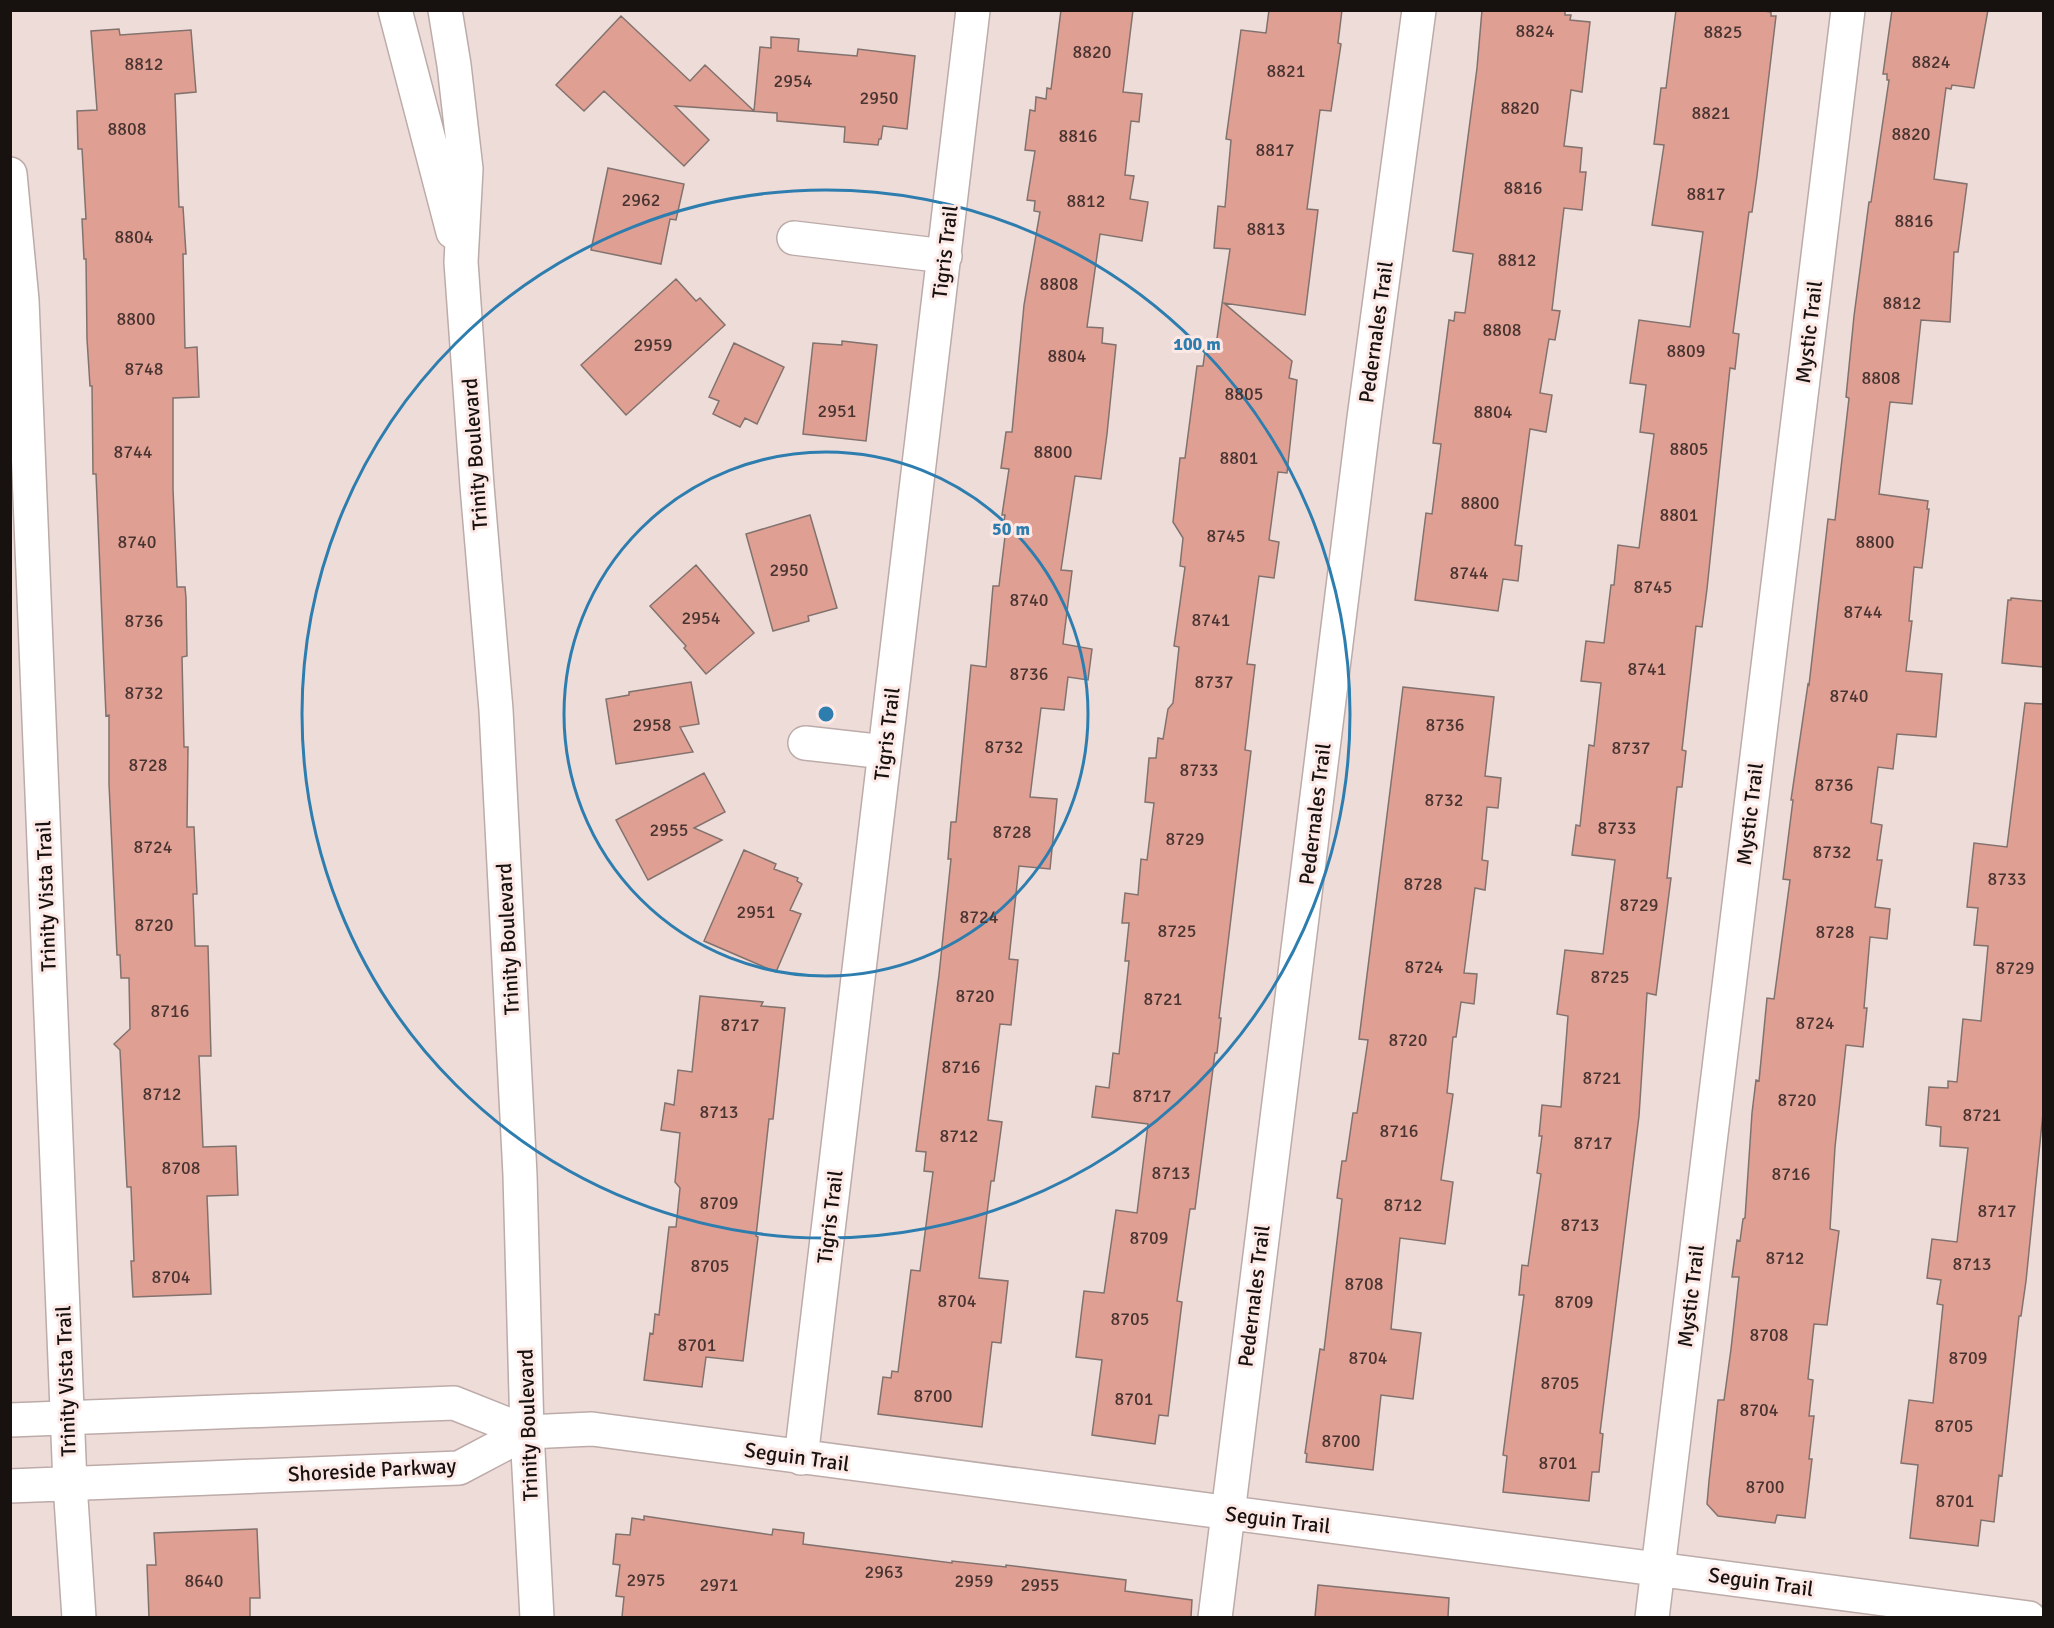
<svg xmlns="http://www.w3.org/2000/svg" width="2054" height="1628" viewBox="0 0 2054 1628" font-family="Signika,sans-serif">
  <style>
    .building { fill: #df9f93; stroke: #82726e; stroke-width: 1.5 }
    .lines { fill: none; stroke-linecap: round; stroke-linejoin: round }
    .minor-casing { stroke: #bcaba8; stroke-width: 36 }
    .major-casing { stroke: #bcaba8; stroke-width: 36 }
    .minor { stroke: #fff; stroke-width: 33 }
    .major { stroke: #fff; stroke-width: 33 }
    .ring { fill: none; stroke: #2e7daf; stroke-width: 3 }
    .labels { text-anchor: middle; dominant-baseline: central; stroke-width: 6; stroke-linejoin: round; paint-order: stroke }
    .number-label { font-size: 18px; fill: #493431 }
    .street-label { font-size: 21px; fill: #171110; stroke: #fce9e6 }
    .centre { fill: #2e7daf; stroke: #fce9e6; stroke-width: 3 }
    .ring-label { font-size: 18px; text-anchor: middle; font-weight: bold; fill: #2e7daf; stroke: #fce9e6; stroke-width: 6; stroke-linejoin: round; paint-order: stroke }
  </style>
  <rect width="100%" height="100%" fill="#eedcd9"/>
  <path class="building" d="M1061,10H1133L1123,92L1142,94L1139,122L1131,121L1125,175L1134,176L1130,199L1148,202L1142,241L1100,234L1087,327L1103,328L1102,343L1116,345L1107,434L1101,479L1075,476L1061,570L1072,571L1063,644L1092,649L1088,680L1068,677L1064,710L1041,708L1030,797L1057,799L1050,869L1019,866L1009,959L1018,960L1011,1025L1000,1024L988,1120L1002,1122L994,1181H991L979,1278L1008,1281L1001,1343L992,1342L982,1427L878,1414L883,1377L891,1378L892,1371L898,1372L911,1270L920,1271L933,1172L924,1171L926,1152L916,1151L939,975L951,859H948L951,822H956L971,665L986,667L993,586H999L1006,528L1003,527L1005,515H1002L1009,469L1001,468L1006,432H1012L1024,305L1040,212L1034,211L1035,201L1027,200L1035,151L1025,150L1030,110L1035,111L1036,97L1046,99L1047,88L1051,89Z
    M1269,10H1342L1338,43L1341,44L1331,111L1320,110L1307,209L1318,210L1305,315L1224,303L1292,361L1289,378L1297,380L1287,473L1278,472L1269,540L1279,542L1274,578L1259,576L1247,664L1255,665L1245,750L1251,751L1219,1018H1221L1217,1053H1215L1195,1209H1190L1177,1301L1182,1302L1168,1416L1159,1415L1155,1444L1092,1435L1102,1360L1076,1357L1084,1291L1104,1293L1116,1210L1137,1213L1148,1124L1092,1117L1096,1086L1109,1088L1113,1053L1119,1054L1129,961H1125L1129,923H1122L1125,893L1138,895L1141,859L1147,860L1154,803L1145,802L1149,758H1156L1158,738L1163,739L1168,709L1173,703L1179,647L1174,646L1185,567L1180,566L1183,538L1173,522L1180,458H1185L1197,366H1203L1206,344L1216,345L1230,249L1214,248L1218,206L1225,207L1231,140L1226,139L1241,30L1266,33Z
    M1482,10H1565V15H1571L1570,20L1590,22L1582,92L1571,90L1564,146L1582,148L1580,172H1586L1582,210L1564,208L1552,310L1560,311L1555,340L1549,339L1540,393L1552,395L1546,432L1530,429L1515,545L1522,546L1518,581L1503,579L1498,611L1415,600L1426,513L1432,514L1441,444L1433,443L1449,320L1454,321L1455,312L1465,313L1473,254L1453,251L1477,68Z
    M1676,10H1757L1771,12V16H1776L1757,176L1752,212H1749L1733,333L1739,334L1735,369L1730,368L1707,589L1702,627L1696,626L1682,750L1686,751L1682,787H1677L1667,878H1671L1656,995L1647,993L1639,1116L1600,1433L1603,1434L1599,1472H1592L1589,1501L1503,1492L1507,1456L1503,1455L1524,1295H1519L1522,1265L1528,1266L1541,1174L1537,1173L1542,1136H1539L1542,1105L1561,1107L1568,1016L1557,1014L1565,950L1603,954L1615,860L1572,855L1576,825L1580,826L1589,745L1594,746L1601,683L1581,681L1586,641L1604,643L1611,585H1614L1618,545L1639,548L1654,434L1640,432L1646,385L1630,383L1639,320L1690,327L1703,232L1652,225L1664,145L1654,144L1661,88H1666Z
    M1892,10H1988L1974,88L1952,85L1951,89L1946,88L1934,179L1967,184L1958,252H1954L1950,322L1921,320L1912,404L1890,402L1879,494L1928,501L1927,509H1929L1922,568L1914,567L1909,621H1912L1906,671L1942,674L1936,737L1897,734L1893,769L1878,767L1871,823L1882,825L1877,860H1882L1875,907L1890,909L1887,939L1870,937L1864,1008H1867L1863,1047L1846,1045L1835,1147L1830,1229L1839,1231L1827,1325L1814,1324L1808,1379L1813,1380L1809,1416H1814L1809,1459H1812L1805,1518L1777,1515L1775,1523L1718,1516L1707,1504L1709,1481L1718,1400H1724L1731,1349L1739,1277H1732L1737,1240L1740,1241L1743,1219L1745,1218L1752,1113L1756,1080L1759,1081L1767,998L1774,999L1790,880L1783,879L1793,800H1791L1808,684L1809,685L1828,519L1835,520L1849,398L1846,397L1854,316L1869,202H1871L1889,80H1887V74H1883Z
    M621,16L690,81L705,65L754,111L760,47L771,48V37L799,39L798,51L857,56L858,49L915,56L907,129L883,126L881,139H879L878,145L844,142L845,127L777,121V113L675,106L709,140L684,166L604,91L584,111L556,85Z
    M119,29L120,35L191,30L196,92L175,94L179,207H183L186,254H183L185,348L197,347L199,397L173,398V489L177,587H185L186,598L187,656L182,657L184,747H188L187,827H194L197,894H193L195,946H208L211,1056H199L203,1147L236,1146L238,1195L207,1196L211,1294L133,1297L131,1261H134L131,1187H127L120,1050L114,1044L130,1029L129,978H121L120,955H117L109,784V715L106,716L96,474H93L92,386H90L87,339L86,259H84L82,219H86L82,149H78L77,111L97,110L91,31Z
    M608,168L684,184L676,220L670,219L661,264L591,250Z
    M676,279L696,301L700,298L725,325L626,415L581,365Z
    M842,341L877,345L866,441L803,434L813,343L842,345Z
    M734,343L784,367L757,424L745,418L740,427L713,414L719,401L709,397Z
    M810,515L837,608L808,616L809,621L773,631L746,534Z
    M696,565L754,633L706,674L684,648L686,646L650,606Z
    M2011,598L2043,601V667L2002,663L2008,600H2011Z
    M691,682L699,724L680,727L693,752L616,764L606,699L629,695V692Z
    M1403,687L1494,697L1485,776L1501,778L1498,808L1487,807L1482,860L1488,861L1485,890L1475,888L1464,973L1477,974L1474,1004L1461,1002L1456,1037H1453L1447,1093L1453,1094L1441,1180L1453,1182L1445,1244L1400,1238L1391,1329L1421,1333L1413,1399L1381,1395L1373,1470L1306,1462L1307,1454L1305,1453L1320,1349L1324,1350L1342,1199L1337,1198L1342,1161H1346L1353,1113H1357L1368,1040L1359,1039Z
    M2025,703L2043,704V1113L2026,1281L2021,1316H2019L2002,1476L1999,1475L1994,1522L1981,1520L1978,1546L1910,1538L1918,1465L1901,1463L1909,1400L1933,1403L1943,1305L1937,1304L1941,1280L1927,1278L1932,1239L1957,1242L1968,1148L1940,1146L1941,1127L1926,1125L1929,1087L1948,1088V1081L1957,1082L1963,1019L1981,1021L1988,946L1974,945L1978,908L1967,907L1974,843L2007,847Z
    M704,773L725,812L694,828L722,840L648,880L616,820Z
    M744,850L776,864L774,869L798,878L797,881L802,884L790,910L801,914L776,972L704,941Z
    M700,996L763,1002L761,1006L785,1008L773,1119H769L756,1236L758,1237L743,1361L706,1357L702,1387L644,1380L650,1333L653,1334L655,1314L659,1315L669,1227H676L680,1188L675,1182L680,1133L661,1130L665,1103L674,1105L678,1070L692,1072Z
    M644,1516L772,1535L773,1529L804,1533L803,1544L952,1563V1561L1006,1567V1565L1126,1580L1125,1591L1192,1600L1191,1617H622L624,1597L616,1596L620,1565L613,1564L616,1534L630,1535L632,1518L644,1520Z
    M257,1529L260,1598H250V1617H149L147,1565H156L154,1533Z
    M1318,1585L1449,1598L1448,1617H1315Z"/>
  <g class="lines">
    <g class="minor-casing">
      <path id="minor" d="M10,174L22,300L70,1484L79,1618
        M794,238L945,256
        M805,743L885,752
        M10,1420L454,1403L527,1432L592,1429L2029,1618
        M801,1458L973,10
        M10,1486L459,1468L527,1432
        M1215,1618L1364,418L1419,10
        M1652,1618L1848,10"/>
    </g>
    <g class="major-casing">
      <path id="major" d="M395,10L453,232
        M445,10L454,65L466,169L461,262L477,486L496,710L520,1175L527,1432L537,1618"/>
    </g>
    <use href="#minor" class="minor"/>
    <use href="#major" class="major"/>
  </g>
  <g class="ring">
    <circle cx="826" cy="714" r="262"/>
    <circle cx="826" cy="714" r="524"/>
  </g>
  <g class="labels">
    <g class="number-label">
      <text x="1535" y="31">8824</text>
      <text x="1723" y="32">8825</text>
      <text x="1092" y="52">8820</text>
      <text x="1931" y="62">8824</text>
      <text x="144" y="64">8812</text>
      <text x="1286" y="71">8821</text>
      <text x="793" y="81">2954</text>
      <text x="879" y="98">2950</text>
      <text x="1520" y="108">8820</text>
      <text x="1711" y="113">8821</text>
      <text x="127" y="129">8808</text>
      <text x="1911" y="134">8820</text>
      <text x="1078" y="136">8816</text>
      <text x="1275" y="150">8817</text>
      <text x="1523" y="188">8816</text>
      <text x="1706" y="194">8817</text>
      <text x="641" y="200">2962</text>
      <text x="1086" y="201">8812</text>
      <text x="1914" y="221">8816</text>
      <text x="1266" y="229">8813</text>
      <text x="134" y="237">8804</text>
      <text x="1517" y="260">8812</text>
      <text x="1059" y="284">8808</text>
      <text x="1902" y="303">8812</text>
      <text x="136" y="319">8800</text>
      <text x="1502" y="330">8808</text>
      <text x="653" y="345">2959</text>
      <text x="1686" y="351">8809</text>
      <text x="1067" y="356">8804</text>
      <text x="144" y="369">8748</text>
      <text x="1881" y="378">8808</text>
      <text x="1244" y="394">8805</text>
      <text x="837" y="411">2951</text>
      <text x="1493" y="412">8804</text>
      <text x="1689" y="449">8805</text>
      <text x="133" y="452">8744</text>
      <text x="1053" y="452">8800</text>
      <text x="1239" y="458">8801</text>
      <text x="1480" y="503">8800</text>
      <text x="1679" y="515">8801</text>
      <text x="1226" y="536">8745</text>
      <text x="137" y="542">8740</text>
      <text x="1875" y="542">8800</text>
      <text x="789" y="570">2950</text>
      <text x="1469" y="573">8744</text>
      <text x="1653" y="587">8745</text>
      <text x="1029" y="600">8740</text>
      <text x="1863" y="612">8744</text>
      <text x="701" y="618">2954</text>
      <text x="1211" y="620">8741</text>
      <text x="144" y="621">8736</text>
      <text x="1647" y="669">8741</text>
      <text x="1029" y="674">8736</text>
      <text x="1214" y="682">8737</text>
      <text x="144" y="693">8732</text>
      <text x="1849" y="696">8740</text>
      <text x="652" y="725">2958</text>
      <text x="1445" y="725">8736</text>
      <text x="1004" y="747">8732</text>
      <text x="1631" y="748">8737</text>
      <text x="148" y="765">8728</text>
      <text x="1199" y="770">8733</text>
      <text x="1834" y="785">8736</text>
      <text x="1444" y="800">8732</text>
      <text x="1617" y="828">8733</text>
      <text x="669" y="830">2955</text>
      <text x="1012" y="832">8728</text>
      <text x="1185" y="839">8729</text>
      <text x="153" y="847">8724</text>
      <text x="1832" y="852">8732</text>
      <text x="2007" y="879">8733</text>
      <text x="1423" y="884">8728</text>
      <text x="1639" y="905">8729</text>
      <text x="756" y="912">2951</text>
      <text x="979" y="917">8724</text>
      <text x="154" y="925">8720</text>
      <text x="1177" y="931">8725</text>
      <text x="1835" y="932">8728</text>
      <text x="1424" y="967">8724</text>
      <text x="2015" y="968">8729</text>
      <text x="1610" y="977">8725</text>
      <text x="975" y="996">8720</text>
      <text x="1163" y="999">8721</text>
      <text x="170" y="1011">8716</text>
      <text x="1815" y="1023">8724</text>
      <text x="740" y="1025">8717</text>
      <text x="1408" y="1040">8720</text>
      <text x="961" y="1067">8716</text>
      <text x="1602" y="1078">8721</text>
      <text x="162" y="1094">8712</text>
      <text x="1152" y="1096">8717</text>
      <text x="1797" y="1100">8720</text>
      <text x="719" y="1112">8713</text>
      <text x="1982" y="1115">8721</text>
      <text x="1399" y="1131">8716</text>
      <text x="959" y="1136">8712</text>
      <text x="1593" y="1143">8717</text>
      <text x="181" y="1168">8708</text>
      <text x="1171" y="1173">8713</text>
      <text x="1791" y="1174">8716</text>
      <text x="719" y="1203">8709</text>
      <text x="1403" y="1205">8712</text>
      <text x="1997" y="1211">8717</text>
      <text x="1580" y="1225">8713</text>
      <text x="1149" y="1238">8709</text>
      <text x="1785" y="1258">8712</text>
      <text x="1972" y="1264">8713</text>
      <text x="710" y="1266">8705</text>
      <text x="171" y="1277">8704</text>
      <text x="1364" y="1284">8708</text>
      <text x="957" y="1301">8704</text>
      <text x="1574" y="1302">8709</text>
      <text x="1130" y="1319">8705</text>
      <text x="1769" y="1335">8708</text>
      <text x="697" y="1345">8701</text>
      <text x="1368" y="1358">8704</text>
      <text x="1968" y="1358">8709</text>
      <text x="1560" y="1383">8705</text>
      <text x="933" y="1396">8700</text>
      <text x="1134" y="1399">8701</text>
      <text x="1759" y="1410">8704</text>
      <text x="1954" y="1426">8705</text>
      <text x="1341" y="1441">8700</text>
      <text x="1558" y="1463">8701</text>
      <text x="1765" y="1487">8700</text>
      <text x="1955" y="1501">8701</text>
      <text x="884" y="1572">2963</text>
      <text x="646" y="1580">2975</text>
      <text x="204" y="1581">8640</text>
      <text x="974" y="1581">2959</text>
      <text x="719" y="1585">2971</text>
      <text x="1040" y="1585">2955</text>
    </g>
    <g class="street-label">
      <text transform="translate(945 252) rotate(-83)">Tigris Trail</text>
      <text transform="translate(1376 332) rotate(-82)">Pedernales Trail</text>
      <text transform="translate(1809 332) rotate(-83)">Mystic Trail</text>
      <text transform="translate(475 454) rotate(-94)">Trinity Boulevard</text>
      <text transform="translate(887 734) rotate(-83)">Tigris Trail</text>
      <text transform="translate(1315 814) rotate(-83)">Pedernales Trail</text>
      <text transform="translate(1750 814) rotate(-83)">Mystic Trail</text>
      <text transform="translate(46 896) rotate(-92)">Trinity Vista Trail</text>
      <text transform="translate(508 939) rotate(-93)">Trinity Boulevard</text>
      <text transform="translate(830 1217) rotate(-83)">Tigris Trail</text>
      <text transform="translate(1254 1296) rotate(-83)">Pedernales Trail</text>
      <text transform="translate(1691 1296) rotate(-83)">Mystic Trail</text>
      <text transform="translate(66 1381) rotate(-92)">Trinity Vista Trail</text>
      <text transform="translate(528 1425) rotate(-92)">Trinity Boulevard</text>
      <text transform="translate(797 1457) rotate(8)">Seguin Trail</text>
      <text transform="translate(372 1470) rotate(-3)">Shoreside Parkway</text>
      <text transform="translate(1278 1520) rotate(7)">Seguin Trail</text>
      <text transform="translate(1761 1582) rotate(8)">Seguin Trail</text>
    </g>
  </g>
  <circle cx="826" cy="714" r="9" class="centre"/>
  <g class="ring-label">
    <text x="1197" y="350">100 m</text>
    <text x="1011" y="535">50 m</text>
  </g>
  <rect width="2054" height="1628" fill="none" stroke="#171110" stroke-width="24"/>
</svg>
